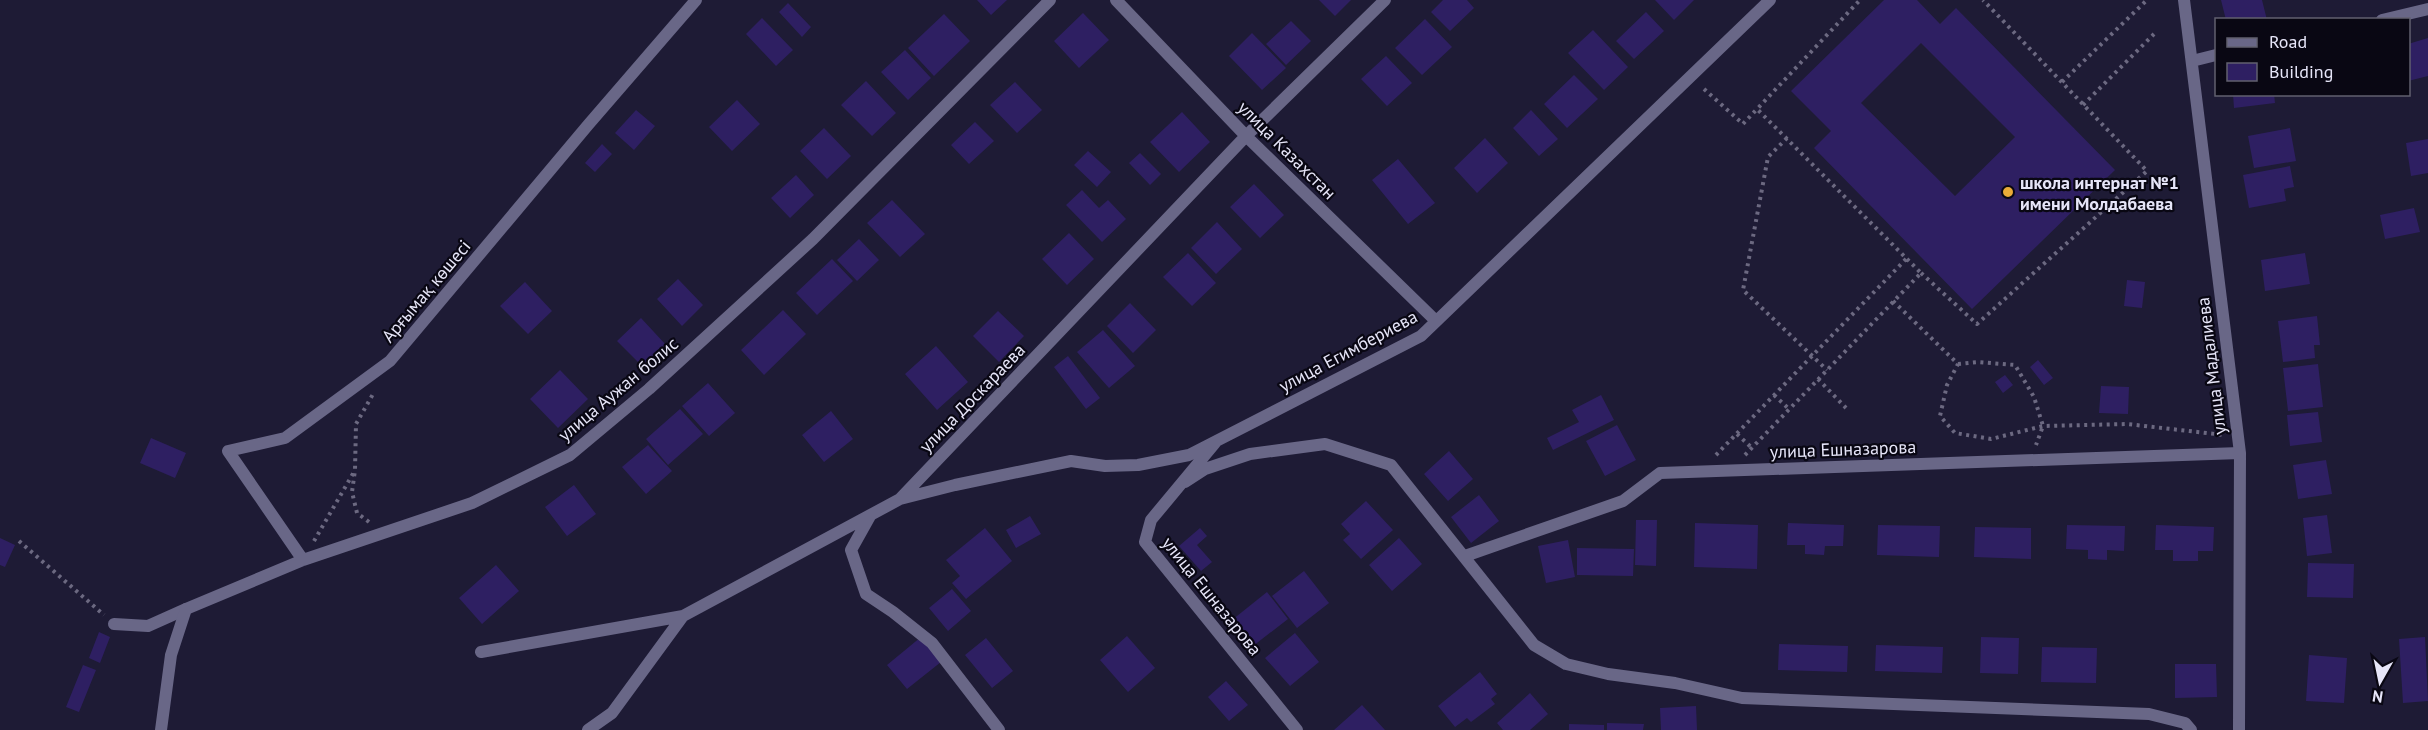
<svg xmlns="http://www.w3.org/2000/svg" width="2428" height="730" viewBox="0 0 2428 730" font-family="'PT Sans',sans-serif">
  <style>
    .building { fill: #2e1f62; fill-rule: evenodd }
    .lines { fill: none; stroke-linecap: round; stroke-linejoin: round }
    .path { stroke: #6c6981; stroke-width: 4; stroke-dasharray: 3 4.5; stroke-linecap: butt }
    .service { stroke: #696787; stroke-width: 12 }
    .minor { stroke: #696787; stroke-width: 12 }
    .poi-dot { fill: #e9ab38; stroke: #090713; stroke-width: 2 }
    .labels { text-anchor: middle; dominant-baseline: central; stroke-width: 4.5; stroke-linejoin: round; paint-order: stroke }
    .street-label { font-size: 18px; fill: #e6e5f8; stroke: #090713 }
    .poi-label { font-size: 18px; font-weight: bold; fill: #e6e5f8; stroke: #090713; text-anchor: start }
  </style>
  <rect width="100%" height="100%" fill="#1e1b35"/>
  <path class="building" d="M977,0H1007L991,15Z
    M1319,0H1351L1335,16Z
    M1443,0H1467L1474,8L1450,31L1431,12Z
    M1655,0H1694L1674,20Z
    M1884,0H1917L1940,24L1956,8L2115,170L1972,309L1814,148L1831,131L1791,91ZM1921,43L2015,137L1955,196L1861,103Z
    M2221,0H2262L2267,20H2226Z
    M788,3L811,27L802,37L779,12Z
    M1646,12L1664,31L1634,59L1616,41Z
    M1083,13L1109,40L1079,68L1054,41Z
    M944,14L970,41L934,76L908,48Z
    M762,18L793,50L776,66L746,34Z
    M1425,19L1452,47L1422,75L1395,48Z
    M1291,21L1311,41L1286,65L1266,44Z
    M1593,30L1628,67L1604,90L1568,53Z
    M1252,33L1286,68L1262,90L1229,56Z
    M2428,38V76L2408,81V44Z
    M905,50L931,78L908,100L881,72Z
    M1386,56L1412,83L1387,106L1361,79Z
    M1574,75L1598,99L1567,128L1544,104Z
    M866,81L896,113L872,136L841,105Z
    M1015,82L1042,110L1017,133L990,105Z
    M2233,94H2274L2275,103L2234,108Z
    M737,100L760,124L732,151L709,127Z
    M636,110L655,126L634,150L615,133Z
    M1531,110L1558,139L1539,156L1513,128Z
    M1182,112L1210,142L1179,172L1150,142Z
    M975,122L994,141L969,164L951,145Z
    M824,128L851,156L827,179L800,151Z
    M2290,128L2296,161L2254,168L2248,136Z
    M1485,138L1508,163L1477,193L1454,168Z
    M2428,139V173L2411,176L2406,143Z
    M602,144L612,154L595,172L585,163Z
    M1088,151L1111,172L1097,187L1074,165Z
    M1140,153L1161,174L1150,185L1129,163Z
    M1398,159L1435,203L1408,224L1372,180Z
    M2290,166L2294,187L2284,189L2286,201L2249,208L2243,175Z
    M796,175L814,195L790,218L771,198Z
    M1254,184L1284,215L1260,238L1230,207Z
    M1082,190L1099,208L1108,200L1126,219L1102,242L1066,205Z
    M892,200L925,234L900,257L867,223Z
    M2414,208L2420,232L2385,239L2380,215Z
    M1217,222L1242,249L1216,274L1191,248Z
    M1069,233L1094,259L1067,285L1042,259Z
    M859,239L879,260L857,281L837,260Z
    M1188,253L1216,283L1192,306L1163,277Z
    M2305,253L2310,284L2265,291L2261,260Z
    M832,259L853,281L817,315L796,293Z
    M678,279L703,305L682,326L657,299Z
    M2127,280L2145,282L2142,308L2124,306Z
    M525,282L552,311L528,334L500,306Z
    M1130,303L1156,330L1133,353L1107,326Z
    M783,310L806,334L764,375L741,350Z
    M998,311L1024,336L999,362L973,336Z
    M2317,316L2320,345H2314L2315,358L2283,362L2278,321Z
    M641,318L666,345L643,367L617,341Z
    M1103,330L1135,366L1109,388L1077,352Z
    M936,346L968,382L937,410L905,374Z
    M1068,356L1100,398L1086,409L1054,367Z
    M2038,360L2053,378L2044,385L2030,367Z
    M2318,364L2323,407L2288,411L2283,368Z
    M560,370L588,399L558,428L530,399Z
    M2005,375L2013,385L2003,393L1995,382Z
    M708,383L735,413L709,436L682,406Z
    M2101,386L2129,387L2128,414L2099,413Z
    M1601,395L1614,420L1553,450L1547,438L1579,422L1572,410Z
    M680,409L703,434L668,465L646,439Z
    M831,411L853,439L824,462L802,435Z
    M2318,412L2322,442L2290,446L2287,415Z
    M1617,425L1636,460L1605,476L1586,441Z
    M151,438L186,453L175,478L140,463Z
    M648,445L672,471L646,494L622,467Z
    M1449,451L1473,479L1448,501L1424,474Z
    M2326,460L2332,494L2298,499L2293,465Z
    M574,485L596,514L567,536L545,507Z
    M1479,495L1499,521L1471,543L1451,517Z
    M1366,501L1393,530L1361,559L1343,540L1350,534L1341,524Z
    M2327,515L2332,553L2307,556L2303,518Z
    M1030,516L1041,534L1016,548L1006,530Z
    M1636,520H1657L1656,566L1635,565Z
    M1695,523L1758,525L1757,569L1694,567Z
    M1788,523L1844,525L1843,546H1825L1824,555L1805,554V545H1787Z
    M1878,525L1940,526L1939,557L1877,555Z
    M2067,525L2125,526L2124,551L2107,550V560L2088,559V550L2066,549Z
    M2156,525L2214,527L2213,551H2198V561H2173V550H2155Z
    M1975,527L2031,528V559L1974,557Z
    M985,528L1012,561L966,599L952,583L960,576L946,560Z
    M1200,528L1207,536L1197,545L1212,562L1201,571L1179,546Z
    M0,538L15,545L5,567L0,565Z
    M1399,538L1422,564L1392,591L1369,565Z
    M1568,540L1575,577L1546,583L1538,546Z
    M1577,548L1634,549L1633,576L1577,575Z
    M2308,563L2354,564L2353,598L2307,597Z
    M496,565L519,591L482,624L459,598Z
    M1304,571L1329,603L1297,628L1272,596Z
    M952,589L971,611L948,631L929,608Z
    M1267,592L1288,619L1253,646L1232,620Z
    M99,632L110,637L100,663L89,658Z
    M1295,633L1319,662L1290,686L1265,658Z
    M1127,636L1155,668L1128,692L1100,660Z
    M921,637L941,662L907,689L887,665Z
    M1981,637L2019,638L2018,674L1980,673Z
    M2425,637L2428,701L2403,703L2399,639Z
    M986,638L1013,671L992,688L965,655Z
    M1779,644L1848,646L1847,672L1778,670Z
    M1876,645L1943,647L1942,673L1875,671Z
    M2042,647L2097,648L2096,683L2041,682Z
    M2309,655L2347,658L2344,703L2306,701Z
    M2175,664H2216L2217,697L2175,698Z
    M83,665L96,670L79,712L66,707Z
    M1480,672L1497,694L1491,699L1495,704L1471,722L1467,718L1455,727L1438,706Z
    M1226,681L1248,705L1229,721L1208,697Z
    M1530,693L1548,714L1530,730H1503L1497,723Z
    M1362,705L1385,730H1334Z
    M1696,706L1697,730H1661L1660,708Z
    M1607,723L1644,724L1643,730H1607Z
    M1569,724L1604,725V730H1569Z"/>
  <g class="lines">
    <path class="path" d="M2062,82L2147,0
      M1704,89L1743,124L1757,109
      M2083,105L2154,34
      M1787,138L1768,157L1743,290L1827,370
      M1921,273L1977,324L2147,171L1983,0
      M1893,301L1958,364L1947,385L1940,416L1955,433L1991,439L2043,426L2127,424L2224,435
      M1958,364L1978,362L2015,365L2034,397L2043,426L2036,445
      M1818,379L1846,408
      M1774,395L1789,409
      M1737,434L1752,448
      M1716,455L1907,258
      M1745,455L1921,273L1757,109L1860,0
      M369,522L357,513L352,492L355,470L356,424L373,394
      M19,541L104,615
      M314,541L354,472"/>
    <path class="service" d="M114,624L148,626L186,609"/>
    <path class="minor" d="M1116,0L1246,136L1436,321
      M2184,0L2240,453L2239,730
      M2382,20L2428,9
      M2192,61L2216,55
      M1215,443L1151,520L1145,542L1297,730
      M1185,482L1205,469L1250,454L1325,444L1391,465L1534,645L1566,664L1608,674L1675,683L1742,698L2149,714L2185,723L2191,730
      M900,499L955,485L1071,461L1105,466L1138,465L1189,455L1421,336L1770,0
      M870,516L851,550L866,594L893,612L932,643L999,730
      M1465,556L1623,501L1660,473L2240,453
      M303,560L228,451L285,438L390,361L588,125L696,0
      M481,652L683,616L900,499L1246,136L1385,0
      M161,730L171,655L186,609L303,560L472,503L570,455L649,389L813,239L1050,0
      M588,730L612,713L683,616"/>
  </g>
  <circle class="poi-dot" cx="2008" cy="192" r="6"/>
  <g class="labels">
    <g class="street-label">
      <text transform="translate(1287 150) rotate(45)">улица Казахстан</text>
      <text transform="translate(426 291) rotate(-50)">Арғымақ көшесі</text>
      <text transform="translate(1348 351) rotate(-28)">улица Егимбериева</text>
      <text transform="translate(2211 366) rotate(-97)">улица Мадалиева</text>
      <text transform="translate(618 389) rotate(-40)">улица Аужан болис</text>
      <text transform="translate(972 398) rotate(-46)">улица Доскараева</text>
      <text transform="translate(1843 449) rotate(-2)">улица Ешназарова</text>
      <text transform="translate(1212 596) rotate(51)">улица Ешназарова</text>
    </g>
    <g class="poi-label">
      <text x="2020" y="182">школа интернат №1<tspan x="2020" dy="21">имени Молдабаева</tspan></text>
    </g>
  </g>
  <rect x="2215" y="18" width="195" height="78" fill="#090713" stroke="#61606f" stroke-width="1.5"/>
  <rect x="2227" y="38" width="30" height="9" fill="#696787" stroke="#61606f" stroke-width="1.5"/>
  <text x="2269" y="48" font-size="18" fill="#e6e5f8">Road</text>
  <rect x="2227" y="63" width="30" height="18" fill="#2e1f62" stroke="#61606f" stroke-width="1.5"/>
  <text x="2269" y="78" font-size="18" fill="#e6e5f8">Building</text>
  <g transform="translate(2380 682) rotate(189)" stroke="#090713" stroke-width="4.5" paint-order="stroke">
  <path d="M0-4.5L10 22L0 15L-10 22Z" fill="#e6e5f8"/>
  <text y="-9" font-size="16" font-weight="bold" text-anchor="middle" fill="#e6e5f8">N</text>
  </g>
</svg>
